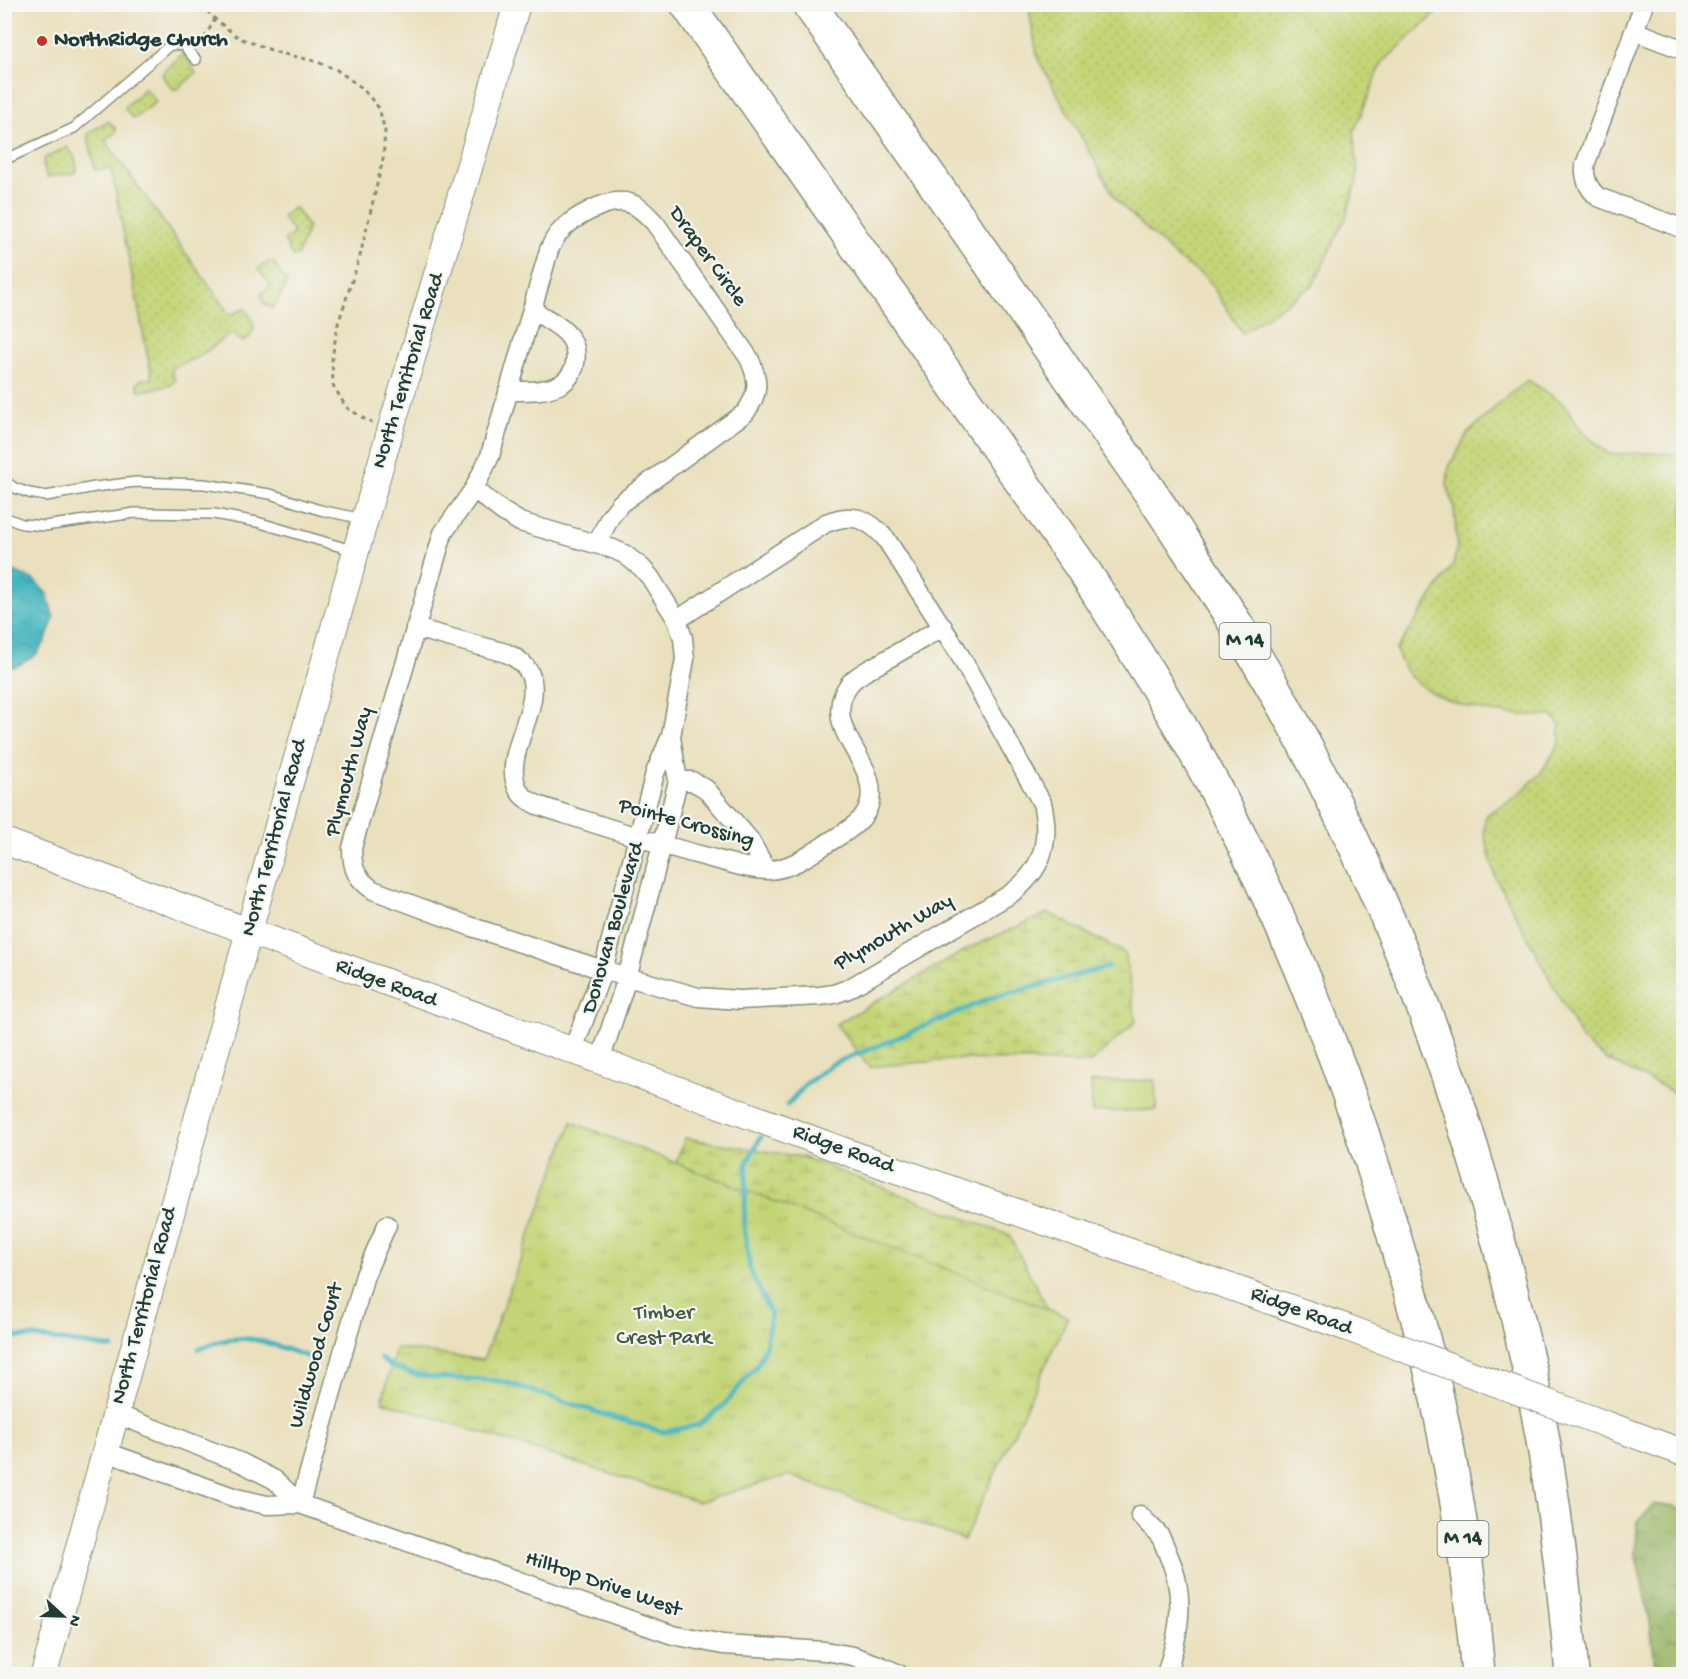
<svg xmlns="http://www.w3.org/2000/svg" width="1688" height="1679" viewBox="0 0 1688 1679" font-family="'Gochi Hand',sans-serif">
  <style>
    .grass { fill: url(#grass-dots); stroke: #728956; stroke-width: 1.5 }
    .forest { fill: url(#forest-crowns); stroke: #5d7a4e; stroke-width: 1.5 }
    .wetland { fill: url(#wetland-marsh); stroke: #728956; stroke-width: 1.5 }
    .park { fill: url(#park-tufts); stroke: #728956; stroke-width: 1.5 }
    .garden { fill: #c4d577; stroke: #728956; stroke-width: 1.5 }
    .water { fill: url(#water-ripples); stroke: #327a7a; stroke-width: 1.5 }
    .lines { fill: none; stroke-linecap: round; stroke-linejoin: round }
    .stream { stroke: #46b6bf; stroke-width: 5 }
    .lane-casing { stroke: #848e78; stroke-width: 12 }
    .street-casing { stroke: #848e78; stroke-width: 21 }
    .secondary-casing { stroke: #848e78; stroke-width: 28 }
    .highway-casing { stroke: #848e78; stroke-width: 36 }
    .path { stroke: #848e78; stroke-width: 3; stroke-dasharray: 4.5 4.5; stroke-linecap: butt }
    .lane { stroke: #fff; stroke-width: 9 }
    .street { stroke: #fff; stroke-width: 18 }
    .secondary { stroke: #fff; stroke-width: 26 }
    .highway { stroke: #fff; stroke-width: 33 }
    .secondary-bridge-casing { stroke: #848e78; stroke-width: 28; stroke-linecap: butt }
    .secondary-bridge { stroke: #fff; stroke-width: 26 }
    .poi-dot { fill: #c8321e; stroke: #f6f6f2; stroke-width: 2 }
    .labels { text-anchor: middle; dominant-baseline: central; stroke-width: 4.5; stroke-linejoin: round; paint-order: stroke }
    .shield { fill: #f6f6f2; stroke: #60746d; stroke-width: 1.5 }
    .shield-label { font-size: 21px; font-weight: bold; fill: #1f3d34 }
    .poi-label { font-size: 22px; font-weight: bold; fill: #1f3d34; stroke: #f6f6f2; text-anchor: start }
    .street-label { font-size: 22px; fill: #1f3d34; stroke: #f6f6f2 }
    .park-label { font-size: 22px; fill: #405b41; stroke: #f6f6f2 }
  </style>
  <defs>
    <pattern id="grass-dots" width="8" height="8" patternUnits="userSpaceOnUse" patternTransform="scale(1.5)"><rect width="8" height="8" fill="#c4d577"/><path d="M2 2h.1M6 6h.1" fill="none" stroke="#a8b868" stroke-width="1.8" stroke-linecap="round"/></pattern>
    <pattern id="forest-crowns" width="20" height="18" patternUnits="userSpaceOnUse" patternTransform="scale(1.5)"><rect width="20" height="18" fill="#9bb668"/><path d="M2 6a3 3 0 1 1 6 0M12 15a3 3 0 1 1 6 0" fill="none" stroke="#7e9556"/></pattern>
    <pattern id="wetland-marsh" width="20" height="14" patternUnits="userSpaceOnUse" patternTransform="scale(1.5)"><rect width="20" height="14" fill="#c4d577"/><path d="M1 5h8M5 5V1M11 12h8M15 12V8" fill="none" stroke="#a8b868"/></pattern>
    <pattern id="park-tufts" width="24" height="20" patternUnits="userSpaceOnUse" patternTransform="scale(1.5)"><rect width="24" height="20" fill="#c4d577"/><path d="M3 7l-1-3M5 7V3M7 7l1-3M15 17l-1-3M17 17v-4M19 17l1-3" fill="none" stroke="#a8b868"/></pattern>
    <pattern id="water-ripples" width="26" height="14" patternUnits="userSpaceOnUse" patternTransform="scale(1.5)"><rect width="26" height="14" fill="#46b6bf"/><path d="M2 4q2-2 4 0t4 0M15 11q2-2 4 0t4 0" fill="none" stroke="#3a959c"/></pattern>
  </defs>
  <rect width="100%" height="100%" fill="#f6f6f2"/>
  <filter id="ink" filterUnits="userSpaceOnUse"><feTurbulence type="fractalNoise" baseFrequency=".0167" numOctaves="2"/><feDisplacementMap in="SourceGraphic" scale="12" xChannelSelector="R" yChannelSelector="G"/><feConvolveMatrix kernelMatrix="1 2 1 2 8 2 1 2 1" color-interpolation-filters="sRGB"/></filter>
  <filter id="wash" filterUnits="userSpaceOnUse"><feTurbulence type="fractalNoise" baseFrequency=".008" numOctaves="4" result="noise"/><feDisplacementMap in="SourceGraphic" scale="24" xChannelSelector="R" yChannelSelector="G"/><feGaussianBlur stdDeviation="1.35" result="paint"/><feColorMatrix in="noise" values="0 0 0 0 0 0 0 0 0 0 0 0 0 0 0 0 0 1.4 0 .05"/><feComposite in="paint" operator="in"/></filter>
  <g filter="url(#wash)">
    <rect width="100%" height="100%" fill="#eae0bd"/>
    <path class="grass" d="M1028,5V4L1445,5L1382,63L1354,132L1358,176L1346,217L1313,285L1242,333L1208,279L1177,258L1117,201L1038,59Z
      M183,55L185,56L196,73L177,89H173L163,77V72L181,56Z
      M144,89L148,91L156,102L135,118H133L125,109V107Z
      M108,121L116,129V132L105,140L230,315L245,308L254,324C254,331 250,340 242,342L232,333L198,357L171,368L175,380L171,385L143,391L139,390L137,384L140,380L152,378L111,168L97,170L95,169L88,136L90,132Z
      M67,147C74,153 79,164 75,173L47,177C45,172 41,164 45,158Z
      M293,208L296,209L308,227L298,255L293,257L285,242V240L294,233L282,217Z
      M268,262H273L287,282L277,303L272,308C265,307 261,300 262,293L271,286L258,269Z
      M1528,380L1563,403L1584,433L1609,454L1650,453L1683,454V1098L1658,1084L1607,1060L1582,1040L1495,876L1484,833L1486,815L1517,796L1540,774L1560,743V725L1552,716C1507,716 1441,710 1408,674C1403,668 1399,657 1396,650L1453,565L1457,547L1454,507L1447,485L1449,467L1468,433L1501,402Z"/>
    <path class="forest" d="M1655,1504L1675,1507L1683,1511V1674H1656L1650,1622L1636,1556L1637,1522Z"/>
    <path class="wetland" d="M1048,913L1125,953L1136,1022L1090,1063L961,1059L869,1067L836,1024L969,948Z
      M685,1138L802,1157L1009,1235L1055,1322L953,1509L599,1387L657,1215Z"/>
    <path class="park" d="M572,1122L1068,1317L964,1540L789,1475L698,1502L382,1401L396,1348L483,1360Z"/>
    <path class="garden" d="M1155,1080L1156,1110L1092,1112L1091,1082Z"/>
    <path class="water" d="M5,567L34,580L47,594L54,618L45,642L35,656L15,667H5Z"/>
    <g class="lines">
      <path class="stream" d="M787,1105L806,1084L832,1064L885,1043L991,998L1108,967
        M4,1337H35L113,1348
        M199,1349C248,1327 266,1344 312,1358
        M380,1358C385,1362 390,1366 396,1368C430,1383 470,1376 505,1382L618,1419L664,1432L698,1425L724,1405L758,1364L766,1344L771,1315L750,1270L744,1226L747,1162L761,1137"/>
    </g>
  </g>
  <g filter="url(#ink)">
    <g class="lines">
      <g class="lane-casing">
        <path id="lane" d="M4,160L74,128L170,45H183L196,60
          M4,481L15,488L29,493L46,496L95,487L136,482L204,484L270,494L320,510L363,519
          M4,517L22,524L45,526L135,513L214,514L257,522L355,551"/>
      </g>
      <g class="street-casing">
        <path id="street" d="M1644,4L1585,165C1584,179 1588,188 1598,197L1684,229
          M1634,31L1684,50
          M508,391C526,391 543,392 559,385C566,382 571,375 574,368C583,335 555,324 532,310
          M474,489L502,511L520,522L613,549L624,554L641,567L650,577L677,620L683,638L685,659L671,736L655,773L603,970L572,1052
          M597,544L610,517L621,503L745,413C760,393 759,380 749,358L655,223C647,215 640,206 629,203C608,197 571,218 558,234C554,239 552,244 549,250L490,456L474,489L443,533L352,848C352,869 356,878 373,890L472,927L603,970L698,997L739,1000L820,996L834,994L848,989L1009,895C1043,871 1051,842 1042,803L957,650L886,539C868,518 852,512 826,523L677,620
          M415,628L506,653C571,681 494,749 519,791C523,798 530,801 537,805C593,823 649,842 707,857C727,862 748,870 769,870C793,869 815,851 834,839C849,830 867,819 870,801C877,761 828,735 843,695C846,688 851,681 857,677C865,671 875,666 884,661C904,649 924,638 943,627
          M678,781H692L706,789L749,839L766,869
          M600,1061L627,978L662,845L678,781L671,737
          M116,1414L242,1463L275,1480L300,1504
          M106,1452L236,1498L267,1505L300,1504L673,1635L723,1645L825,1651L853,1656L881,1666L899,1674
          M300,1504L365,1275L387,1225
          M1140,1515C1146,1522 1153,1528 1159,1535C1163,1540 1165,1547 1167,1552C1187,1594 1180,1632 1166,1674"/>
      </g>
      <g class="secondary-casing">
        <path id="secondary" d="M4,841C297,952 591,1060 885,1166C1038,1220 1192,1273 1345,1327
          M1608,1425L1684,1453
          M44,1674L286,797L391,428L484,118L517,4"/>
      </g>
      <g class="highway-casing">
        <path id="highway" d="M687,4L1082,568C1133,647 1183,726 1226,809C1299,951 1356,1100 1399,1253C1411,1295 1424,1337 1433,1380C1455,1477 1470,1575 1478,1674
          M809,4C895,127 981,250 1067,373C1106,430 1147,485 1184,543C1222,600 1258,659 1291,719C1403,924 1480,1140 1529,1368C1551,1469 1563,1572 1572,1674"/>
      </g>
      <path class="path" d="M201,4L215,19L239,38L279,53L315,61L337,70L362,88L379,108L385,131L383,159L360,256L338,324L332,358L333,385L346,407L366,420L372,422
        M200,46L215,19"/>
      <use href="#lane" class="lane"/>
      <use href="#street" class="street"/>
      <use href="#secondary" class="secondary"/>
      <use href="#highway" class="highway"/>
      <g class="secondary-bridge-casing">
        <path id="secondary-bridge" d="M1345,1327L1608,1425"/>
      </g>
      <use href="#secondary-bridge" class="secondary-bridge"/>
    </g>
  </g>
  <circle class="poi-dot" cx="42" cy="41" r="6"/>
  <g class="labels">
    <g class="shield">
      <rect x="1219.5" y="623" width="51" height="36" rx="4.5"/>
      <rect x="1437.5" y="1521" width="51" height="36" rx="4.5"/>
    </g>
    <g class="shield-label">
      <text x="1245" y="641">M 14</text>
      <text x="1463" y="1539">M 14</text>
    </g>
    <g class="poi-label">
      <text x="54" y="41">NorthRidge Church</text>
    </g>
    <g class="street-label">
      <text transform="translate(707 257) rotate(54)">Draper Circle</text>
      <text transform="translate(409 371) rotate(-73)">North Territorial Road</text>
      <text transform="translate(350 772) rotate(-75)">Plymouth Way</text>
      <text transform="translate(686 824) rotate(15)">Pointe Crossing</text>
      <text transform="translate(275 838) rotate(-75)">North Territorial Road</text>
      <text transform="translate(614 928) rotate(-74)">Donovan Boulevard</text>
      <text transform="translate(894 933) rotate(-30)">Plymouth Way</text>
      <text transform="translate(386 984) rotate(20)">Ridge Road</text>
      <text transform="translate(843 1150) rotate(20)">Ridge Road</text>
      <text transform="translate(145 1306) rotate(-75)">North Territorial Road</text>
      <text transform="translate(1301 1312) rotate(20)">Ridge Road</text>
      <text transform="translate(317 1356) rotate(-74)">Wildwood Court</text>
      <text transform="translate(603 1585) rotate(19)">Hilltop Drive West</text>
    </g>
    <g class="park-label">
      <text x="664" y="1314">Timber<tspan x="664" dy="25">Crest Park</tspan></text>
    </g>
  </g>
  <rect width="1688" height="1679" fill="none" stroke="#f6f6f2" stroke-width="24"/>
  <g transform="translate(63 1616) rotate(112)" stroke="#f6f6f2" stroke-width="4.5" paint-order="stroke">
  <path d="M0-4.5L10 22L0 15L-10 22Z" fill="#1f3d34"/>
  <text y="-9" font-size="16" font-weight="bold" text-anchor="middle" fill="#1f3d34">N</text>
  </g>
</svg>
